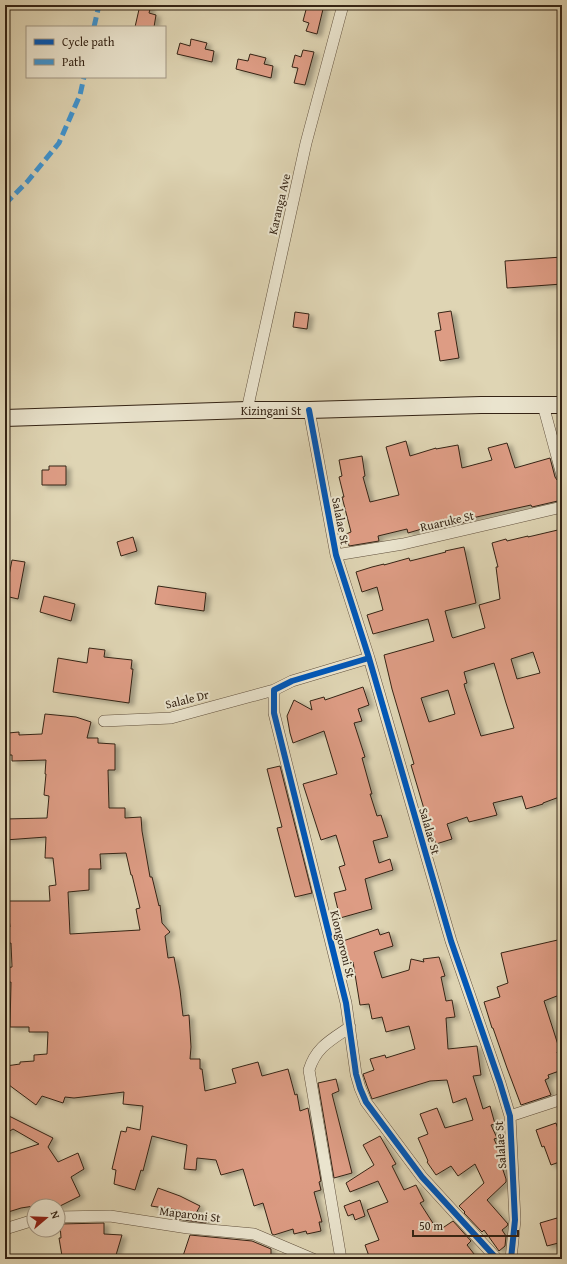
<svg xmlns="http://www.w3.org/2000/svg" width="567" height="1264" viewBox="0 0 567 1264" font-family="'Gentium Book Plus',serif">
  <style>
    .building { fill: #dd9c84; stroke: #352415; fill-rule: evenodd; filter: url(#shadow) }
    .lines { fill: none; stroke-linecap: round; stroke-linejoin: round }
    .street-casing { stroke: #60503d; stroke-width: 12 }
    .secondary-casing { stroke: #352415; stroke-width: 18 }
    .street { stroke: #eae4ce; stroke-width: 11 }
    .secondary { stroke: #eae4ce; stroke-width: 16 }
    .quiet { stroke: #3e95d3; stroke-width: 5; stroke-dasharray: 10 5; stroke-linecap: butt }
    .cycleway-casing { stroke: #eae4ce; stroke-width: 8 }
    .cycleway { stroke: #0057b8; stroke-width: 6 }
    .labels { text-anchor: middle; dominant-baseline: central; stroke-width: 4; stroke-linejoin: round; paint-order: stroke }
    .street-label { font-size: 12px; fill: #352415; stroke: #eae4ce }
  </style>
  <defs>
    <filter id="shadow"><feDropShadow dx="4.5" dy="2.5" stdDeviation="2" flood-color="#0004"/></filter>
  </defs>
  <rect width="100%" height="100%" fill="#dfd5b4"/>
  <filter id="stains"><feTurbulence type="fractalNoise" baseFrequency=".005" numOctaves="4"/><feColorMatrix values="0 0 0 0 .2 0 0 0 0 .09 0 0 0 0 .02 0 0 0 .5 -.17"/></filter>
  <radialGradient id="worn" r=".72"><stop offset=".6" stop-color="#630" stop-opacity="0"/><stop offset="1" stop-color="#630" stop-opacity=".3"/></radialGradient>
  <path class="building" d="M140,5H151L149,13L156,15L154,27H135Z
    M313,5H324L317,34L306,31L309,23L303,21L307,6L312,8Z
    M191,39L207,43L205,49L214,51L212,62L177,54L180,43L190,46Z
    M303,50L314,52L305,85L294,83L298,68L292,67L295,55L301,57Z
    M250,54L266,58L264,64L273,66L271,78L236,69L238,59L248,61Z
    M562,257V284L507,288L505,261Z
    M451,311L459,358L440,361L435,331L441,330L438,313Z
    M295,312L309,314L307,329L293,327Z
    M406,441L410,456L436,448V449L458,445L462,468L492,460L488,448L507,443L515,468L550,458L555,477L557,480L562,482V500L532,507L531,505L472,518L473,520L433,530L432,526L408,533L407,529L378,536L379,541L349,546L346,534L351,532L342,497H344L339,477L342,476L339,460L362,456L365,476L363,477L370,502L399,495L386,447Z
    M49,466H66V485H42V470H49Z
    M562,529V796L543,803V804L526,809L522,796L493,803L497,815L469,822L467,817L447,824L452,839L436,844L427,819L411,765L414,764L392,689L384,655L434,641L428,619L373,634L367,615L383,610L377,587L362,592L356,572L372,567L384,564V565L409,558L410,561L446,552L445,551L464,547L476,603L445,611L452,637L453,638L485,628L479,605L500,599L496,567H498L492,543L506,539L507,541L528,536V537ZM533,652L540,673L517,679L511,659ZM494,663L506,703L514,728L481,736L465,688L464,684L467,683L464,672ZM448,690L455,714L429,722L421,698Z
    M133,537L137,551L121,556L117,542Z
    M12,560L25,562L18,599L5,596Z
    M158,586L206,593L204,611L155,604Z
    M44,596L75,604L71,621L40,612Z
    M89,648L105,650L104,657L132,660L131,669H133L129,703L53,692L58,658L87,663Z
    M363,687L369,705L358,709L362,721L354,723L365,757L362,758L372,794H370L377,816L381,815L388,837L373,841L379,863L390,859L393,870L365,879L372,909L340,918L334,893L346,890L339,867L345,865L336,835L321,840L303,784L337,774L324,731L293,743L290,733L287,716L294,700L312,710L310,701L324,697L325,700Z
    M45,714L76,717L91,722L87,738H98V743L115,744V770H108L109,808H125V818L141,817L142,831L150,877H152L159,906L160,905L162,923L170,932L165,936L168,958L174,957L180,990L183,1016L189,1015L191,1047L190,1059H200V1069H202L205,1091L236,1083L232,1069L258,1062L262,1076L288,1069L295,1095L297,1094L300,1111L308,1108L321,1181L319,1182L321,1190L314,1192L322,1222H319L321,1231L307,1234L306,1231L294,1234L293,1229L274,1235L272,1234L263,1203L254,1206L243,1169L221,1175L216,1160L197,1158L196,1170L184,1169L187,1145L152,1136L143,1171L141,1170L135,1190L114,1184L116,1170L112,1169L121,1131L126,1132L127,1127L140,1130L143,1106L123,1104L124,1092L74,1098L65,1097L63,1103L42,1096L36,1105L9,1085L6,1066L20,1064V1062L34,1061V1055L47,1054L48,1032H29V1027H10L11,982L5,983V968L12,967L11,943L5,944V928L10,927L7,901H50L49,886L56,885L53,858H45L46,837L5,840V819L47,818L49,796L44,795L46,774H45L46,760L12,761V755H9L8,733L19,732V735L42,734ZM126,853L131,875H132L140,908L136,909L140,930L70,934L68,892L89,890V869H101L100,854Z
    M280,766L312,893L295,897L277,828L282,827L267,769Z
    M378,929L380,935L389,932L393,946L374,952L382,978L409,970L411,959L424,962L423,959L439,957L445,976L441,977L446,1001L452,1000L455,1017L446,1018L448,1049L477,1046L481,1075L473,1076L483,1109L490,1106L495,1124L491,1125L497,1138L494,1139L502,1157L499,1158L506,1179V1182L487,1200L508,1224L507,1226L502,1230L506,1236L505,1246L499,1251L484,1230L482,1232L464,1213L465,1212L459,1206L484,1183L475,1164L458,1176L451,1166L436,1175L427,1162L428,1161L418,1138L428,1134L420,1114L437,1108L445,1128L473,1120L466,1098L453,1103L447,1080L430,1081L372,1099L367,1086L363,1074L374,1070L370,1059L385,1055L386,1058L415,1049L409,1026L386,1032L382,1017L372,1019L369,1004L360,1005L353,962L350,963L343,941Z
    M562,939V994L544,1001L560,1051L557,1052L562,1064V1070L548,1075L549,1078L545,1080L551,1095L521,1105L507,1068L493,1028H492L484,1002L500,997L497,987L508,983L501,953Z
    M336,1079L339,1091L332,1094L352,1173L334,1178L318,1083Z
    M5,1114L53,1138L48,1147L58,1162L78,1153L84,1169L71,1177L80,1196L60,1206H46V1205L34,1206L21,1208L5,1213V1155L39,1144L13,1129L5,1134Z
    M556,1123L562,1141V1161L551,1165L544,1146L542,1147L536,1130Z
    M380,1136L396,1164L392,1166L404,1190L416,1185L424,1201L420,1203L438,1231L453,1221L471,1241L467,1245L478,1259H370L365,1245L379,1240L367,1210L388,1202L378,1181L350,1192L346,1183L374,1165L363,1145Z
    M158,1188L180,1196L200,1206L195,1215L207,1218L206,1223L177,1219L178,1210L151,1206Z
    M360,1200L365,1216L355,1220L353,1214L348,1216L344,1206Z
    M557,1218L562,1234V1242L547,1246L540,1223Z
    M104,1223V1234L122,1235L116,1255L98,1259H64L63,1255L62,1256L59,1238H61L60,1224Z
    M190,1235L252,1241L271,1249V1259H182Z"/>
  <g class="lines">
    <g class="street-casing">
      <path id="street" d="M543,405L562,475
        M247,410L306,143L343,5
        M309,410L336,555L369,658L451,941L500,1083L510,1116L515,1220L511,1259
        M336,555L403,544L562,507
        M369,658L292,681L274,690V713L346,1003L356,1074L360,1088L366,1102L422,1177L497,1259
        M104,721L171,718L274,690
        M510,1116L562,1099
        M58,1217L110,1216L188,1228L254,1234L313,1259
        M5,1229L34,1220
        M341,1259L309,1070C316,1047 331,1040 350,1027"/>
    </g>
    <g class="secondary-casing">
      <path id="secondary" d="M5,418L247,410H309L481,405H562"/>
    </g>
    <use href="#street" class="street"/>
    <use href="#secondary" class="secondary"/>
    <path class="quiet" d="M94,27L99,5
      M5,204L27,182L59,143L80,95L84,77"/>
    <g class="cycleway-casing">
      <path id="cycleway" d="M309,410L336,555L369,658L451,941L500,1083L510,1116L515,1220L511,1259
        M369,658L292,681L274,690V713L346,1003L356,1074L360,1088L366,1102L422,1177L497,1259"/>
    </g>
    <use href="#cycleway" class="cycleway"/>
  </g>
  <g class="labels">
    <g class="street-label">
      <text transform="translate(279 204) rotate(-77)">Karanga Ave</text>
      <text x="271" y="410">Kizingani St</text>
      <text transform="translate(341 521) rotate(79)">Salalae St</text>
      <text transform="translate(447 521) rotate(-13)">Ruaruke St</text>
      <text transform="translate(187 699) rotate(-14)">Salale Dr</text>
      <text transform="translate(430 831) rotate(74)">Salalae St</text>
      <text transform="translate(343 944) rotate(76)">Kiongoroni St</text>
      <text transform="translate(500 1145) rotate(-94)">Salalae St</text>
      <text transform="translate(190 1214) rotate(7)">Maparoni St</text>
    </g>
  </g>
  <rect width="567" height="1264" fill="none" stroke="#dfd5b4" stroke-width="20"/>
  <rect x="6" y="6" width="555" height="1252" fill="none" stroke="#352415" stroke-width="2"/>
  <rect x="10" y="10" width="547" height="1244" fill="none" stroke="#352415"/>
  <rect x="26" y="26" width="140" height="52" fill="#eae4ce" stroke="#a29784"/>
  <rect x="34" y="39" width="20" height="6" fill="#0057b8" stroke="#a29784"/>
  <text x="62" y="46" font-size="12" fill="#352415">Cycle path</text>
  <rect x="34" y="59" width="20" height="6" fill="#3e95d3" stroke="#a29784"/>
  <text x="62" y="66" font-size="12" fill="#352415">Path</text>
  <g transform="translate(46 1218) rotate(71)"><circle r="19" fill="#eae4ce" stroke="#a29784"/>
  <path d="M0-3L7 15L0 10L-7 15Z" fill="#8f2418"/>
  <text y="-6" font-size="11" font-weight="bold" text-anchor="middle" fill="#352415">N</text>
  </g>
  <path d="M413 1230v6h105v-6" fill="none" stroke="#352415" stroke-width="2"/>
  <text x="419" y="1230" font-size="12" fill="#352415" stroke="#eae4ce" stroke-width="3" paint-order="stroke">50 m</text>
  <rect width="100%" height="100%" filter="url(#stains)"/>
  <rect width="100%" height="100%" fill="url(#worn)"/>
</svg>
